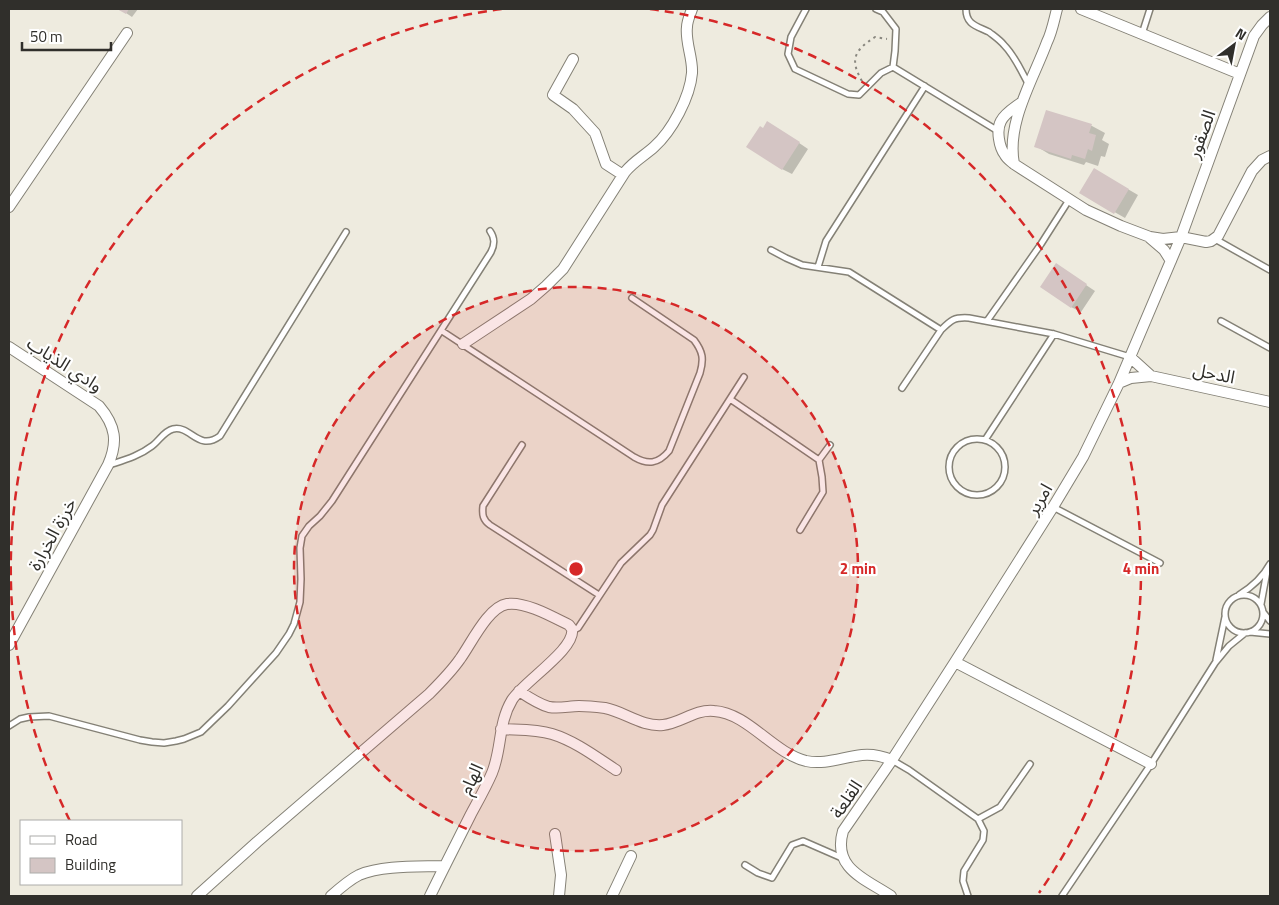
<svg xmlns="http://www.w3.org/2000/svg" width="1279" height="905" viewBox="0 0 1279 905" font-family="'Titillium Web','Noto Sans Arabic',sans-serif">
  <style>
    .shadow { fill: #0003 }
    .building { fill: #d4c5c4 }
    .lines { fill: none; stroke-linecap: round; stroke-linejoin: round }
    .lane-casing { stroke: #848176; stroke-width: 8 }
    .street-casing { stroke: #848176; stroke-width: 12 }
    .path { stroke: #89877f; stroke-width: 2; stroke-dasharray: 2.5 4; stroke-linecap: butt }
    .lane { stroke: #fff; stroke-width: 5 }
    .street { stroke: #fff; stroke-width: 10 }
    .ring { fill: none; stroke: #d62828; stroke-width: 2.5; stroke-dasharray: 9 6 }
    .labels { text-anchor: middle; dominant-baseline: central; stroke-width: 4.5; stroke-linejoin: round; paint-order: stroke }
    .street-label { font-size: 18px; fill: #302f2b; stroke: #fff }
    .centre { fill: #d62828; stroke: #fff; stroke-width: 2.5 }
    .ring-label { font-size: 15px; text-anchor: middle; font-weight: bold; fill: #d62828; stroke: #fff; stroke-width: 4.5; stroke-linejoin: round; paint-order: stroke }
  </style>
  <rect width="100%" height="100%" fill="#eeebdf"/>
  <path class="shadow" d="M120,9H138L132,17Z
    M1047,111L1092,126L1105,133L1102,140L1109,144L1105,157L1101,156L1098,166L1086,162L1084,165L1049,154L1036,146Z
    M777,128L808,149L792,174L782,169L764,129Z
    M1095,170L1138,195L1125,218L1081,193Z
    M1065,271L1095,291L1081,312L1071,307Z"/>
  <path class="building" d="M117,9H129L126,14Z
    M1046,110L1092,124L1089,133L1096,135L1092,151L1088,149L1085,159L1072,155L1071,159L1034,147Z
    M767,121L800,142L782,170L746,147L760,126L763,128Z
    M1094,168L1129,189L1114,214L1079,193Z
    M1056,263L1087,284L1071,308L1040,287Z"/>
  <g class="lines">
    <g class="lane-casing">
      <path id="lane" d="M806,9L791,37L788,54L795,69L848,94L859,95L881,73L893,67
        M876,9L883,12L896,29L895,51L893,67
        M966,9C966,25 977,26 989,32C994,36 1000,40 1004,45C1015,56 1021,71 1029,85
        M1142,34L1150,9
        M893,67L998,131
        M1215,239L1270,270
        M771,250L786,258L802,265L849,272L941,330L902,388
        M818,267L826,241L925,86
        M987,321L1041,244L1069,200
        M1221,321L1270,348
        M941,330C951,320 954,317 969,318L1054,334L1130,357
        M442,331L634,457C648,465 658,464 669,451L700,373C704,359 703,352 694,340L632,298
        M730,399L819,460
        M949 467a28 28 0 1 1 56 0a28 28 0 1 1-56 0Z
        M985,440L1054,334
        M522,445L483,506C482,515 483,520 490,525L599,595
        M109,465C124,460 139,456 152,446C159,441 164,431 173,429C191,425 198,452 220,436L346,232
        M1053,507L1160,563
        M800,530L823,492L822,477L819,460L830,445
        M1239,595C1252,587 1263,577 1270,564
        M1225 614a19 19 0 1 1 38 0a19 19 0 1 1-38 0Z
        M1261,604L1267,571
        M1263,612L1270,621
        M572,631L578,628L621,563L650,535L653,530L662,505L744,377
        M1250,632L1270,634
        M1216,660L1225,617
        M9,726L20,719L29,717L49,716L140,740L152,742L164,743L176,741L184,739L201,732L228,706L276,653L289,634L294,624L300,602L301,579L300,548L302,536L309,526L320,516L332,501L491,252C495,244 495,238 490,231
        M892,760L909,770L978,819L984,831L983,840L964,871L963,881L968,896
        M978,819L1000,807L1030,764
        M745,865L758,873L772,878L792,845L803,841L842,858
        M1062,896L1151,764L1215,663L1229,646L1245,633"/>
    </g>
    <g class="street-casing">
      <path id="street" d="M1081,9L1240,74
        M573,59L553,95L573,109L595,133L606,164L623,175
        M1022,102C1014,108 1005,113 1001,121C996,130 999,147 1005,155C1007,159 1011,161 1014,164L1086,210L1121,226L1150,237L1163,239L1181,237L1206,242L1211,241L1218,236L1252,171L1262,160L1270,156
        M1014,164C1006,123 1033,80 1047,42C1052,32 1054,20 1057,9
        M9,207L127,33
        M1150,238L1164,250L1171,261
        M463,344L531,299L546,286L563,269L625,172C634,161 644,156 654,147C672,131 690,97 692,73C693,58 685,42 687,27C687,21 690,15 692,9
        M9,347L99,406C116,426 118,442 108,465L9,645
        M1130,357L1151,376
        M1119,383L1131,378L1151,376L1270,402
        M955,662L1151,764
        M519,691C528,697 538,704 549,707C559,709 569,706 579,706C588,706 597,707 605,708C625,712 642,727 663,725C681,723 695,709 714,711C748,713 773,753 806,761C825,765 843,757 862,755C872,754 882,756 892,760
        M501,729C518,730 536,729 552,734C575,741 596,757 616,770
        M555,834L561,875L559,896
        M197,896L257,842L429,694C440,683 451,672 460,659C471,644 488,607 507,604C525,601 553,617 569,625L572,629C576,649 523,682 512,700C498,723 502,749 492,773C486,787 478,801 471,814C457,842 443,869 430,896
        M331,896C340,888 349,880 359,875C383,865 419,867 445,866
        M612,896L631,856
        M891,896C866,879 832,869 843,831L892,760L955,662L1053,507L1083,457L1119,383L1181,237L1254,36L1262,25L1270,17"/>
    </g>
    <path class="path" d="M862,81C849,59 855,50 875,37L887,39"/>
    <use href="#lane" class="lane"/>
    <use href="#street" class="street"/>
  </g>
  <circle cx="576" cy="569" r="282" fill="#d62828" fill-opacity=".12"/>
  <g class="ring">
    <circle cx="576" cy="569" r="282"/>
    <path d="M70 821A565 565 0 0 1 502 9M650 9A565 565 0 0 1 1039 893"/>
  </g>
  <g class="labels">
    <g class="street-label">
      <text transform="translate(1201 134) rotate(-70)">الصقور</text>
      <text transform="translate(65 364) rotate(33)">وادي الذياب</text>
      <text transform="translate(1214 373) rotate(12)">الدحل</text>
      <text transform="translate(1039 499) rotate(-59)">امرير</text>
      <text transform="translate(52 534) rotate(-61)">خرزة الخرارة</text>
      <text transform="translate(471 779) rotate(-65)">الهام</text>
      <text transform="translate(846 799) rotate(-56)">القلعة</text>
    </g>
  </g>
  <circle cx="576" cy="569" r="8" class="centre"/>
  <g class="ring-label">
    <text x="858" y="574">2 min</text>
    <text x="1141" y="574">4 min</text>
  </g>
  <rect width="1279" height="905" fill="none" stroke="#302f2b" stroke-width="20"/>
  <rect x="20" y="820" width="162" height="65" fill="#ffffff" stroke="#acacaa"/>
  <rect x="30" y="836" width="25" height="8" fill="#ffffff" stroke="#acacaa"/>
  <text x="65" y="845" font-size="15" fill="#302f2b">Road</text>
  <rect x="30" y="858" width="25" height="15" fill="#d4c5c4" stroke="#acacaa"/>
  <text x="65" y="870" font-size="15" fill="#302f2b">Building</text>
  <g transform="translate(1234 45) rotate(32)" stroke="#ffffff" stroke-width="4" paint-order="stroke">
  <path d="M0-4L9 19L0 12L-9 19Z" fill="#302f2b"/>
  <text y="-8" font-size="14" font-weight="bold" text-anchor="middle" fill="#302f2b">N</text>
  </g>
  <path d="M22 42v8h89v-8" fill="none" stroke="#302f2b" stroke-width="2.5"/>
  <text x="30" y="42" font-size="15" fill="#302f2b" stroke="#ffffff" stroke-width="4" paint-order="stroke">50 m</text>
</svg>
